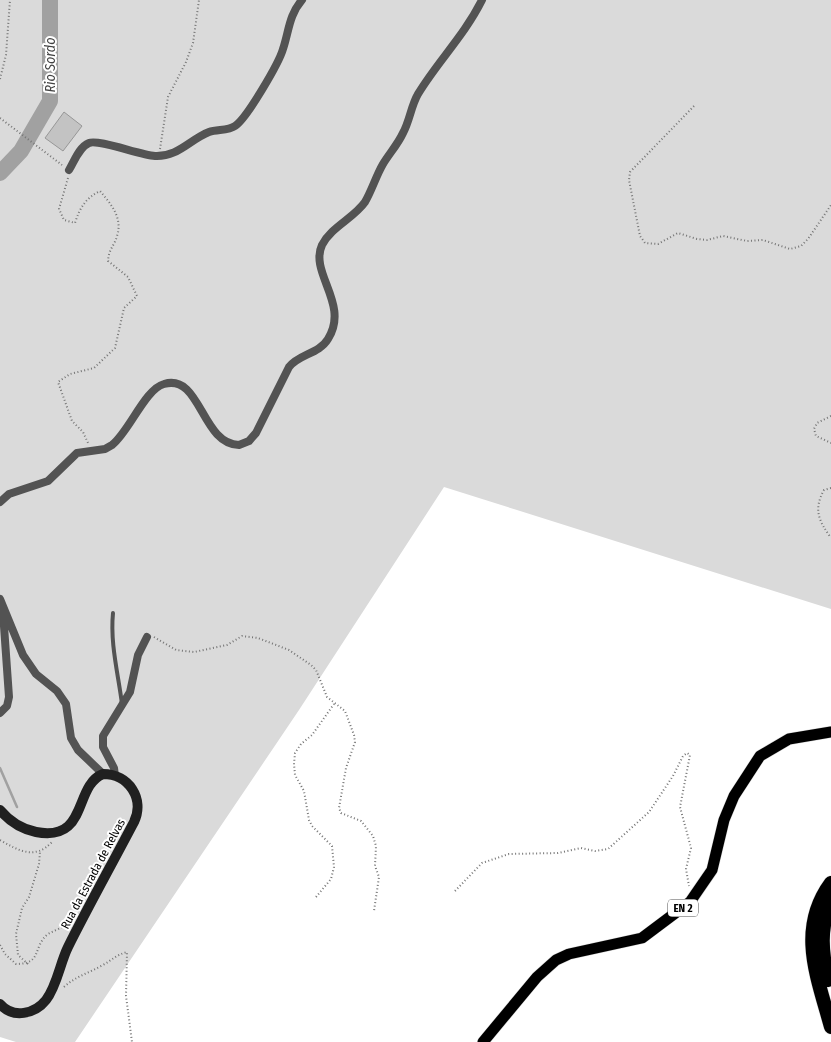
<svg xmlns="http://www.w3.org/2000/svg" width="831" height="1042" viewBox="0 0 831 1042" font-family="'Fira Sans Condensed',sans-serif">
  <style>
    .green { fill: #dadada }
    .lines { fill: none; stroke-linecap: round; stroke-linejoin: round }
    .stream { stroke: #a1a1a1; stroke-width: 2.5 }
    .river { stroke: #a1a1a1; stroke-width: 16 }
    .building { fill: #c3c3c3; stroke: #979797 }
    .primary-casing { stroke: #dbdbdb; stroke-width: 12 }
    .highway-casing { stroke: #dbdbdb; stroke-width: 15 }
    .path { stroke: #757575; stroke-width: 2; stroke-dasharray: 1 2.5; stroke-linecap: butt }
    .lane { stroke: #535353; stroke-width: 4 }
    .street { stroke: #535353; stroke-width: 8 }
    .secondary { stroke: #202020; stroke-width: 10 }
    .primary { stroke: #000; stroke-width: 11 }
    .highway { stroke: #000; stroke-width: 14 }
    .labels { text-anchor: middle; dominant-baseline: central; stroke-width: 4; stroke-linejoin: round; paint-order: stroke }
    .shield { fill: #fff; stroke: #4c4c4c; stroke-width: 1 }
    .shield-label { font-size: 11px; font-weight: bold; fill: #000 }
    .street-label { font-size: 12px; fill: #000; stroke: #fff }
    .water-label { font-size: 14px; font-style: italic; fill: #424242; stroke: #fff }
  </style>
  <rect width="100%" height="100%" fill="#fff"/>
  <path class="green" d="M0,0H831V609L444,487L299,710L75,1042H16L0,1037Z"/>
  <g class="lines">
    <path class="stream" d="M0,768L17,807"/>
    <path class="river" d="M0,173L21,151L50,101V0"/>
  </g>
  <path class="building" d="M64,112L82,126L63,151L45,138Z"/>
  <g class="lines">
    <g class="primary-casing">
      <path id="primary" d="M483,1042L537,977L556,960L569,954L642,938L690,902L712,870L724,820L734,796L760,756L789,739L831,732"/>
    </g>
    <g class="highway-casing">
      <path id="highway" d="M831,883C797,929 817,976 831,1027
        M828,980C822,953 819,928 831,903"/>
    </g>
    <path class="path" d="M0,79L6,55L10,0
      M694,106L630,172L629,180L640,236L645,243L658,244L678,233L697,239L707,240L723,236L747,241L763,240L790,249L801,246L808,239L831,205
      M0,118L62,165
      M160,149L168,97L186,62L193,43L199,0
      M68,178L59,209L64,220L75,223C80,207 86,198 100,191C111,204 123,218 117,236C114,247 109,248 108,261L128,277L137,296L124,308L115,348L94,368L70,374L58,382L72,421L83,432L88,443
      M831,416L817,423L814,429L816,436L831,443
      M831,488L824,490C813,510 819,521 831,538
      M154,637L176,650L194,652L227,645L242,636L258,638L289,650L311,665L316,670L327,697L345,711L354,735L355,742L346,768L339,808L341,813L361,821L373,836L376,846L375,866L379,877L374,911
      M0,840C19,851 35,860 52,842
      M455,891L482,863L509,854L558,853L581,848L595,851L608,849L649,812L673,776L683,756L687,753L690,755L680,807L691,848L686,869L689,886
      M316,897L331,879L334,867L332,846L312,826L309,820L304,791L295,775L294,764L295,753L301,744L312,735L334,704
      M0,945L5,954L16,964C43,964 32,947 48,934C55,930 63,928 69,922
      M28,964L18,955L16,934L22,908L29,897L39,864L40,852
      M64,987C76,976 89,973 103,965C112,960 116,955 127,952L126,996L132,1042"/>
    <path class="lane" d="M113,613C110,643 118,673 122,704"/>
    <path class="street" d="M69,170C74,162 79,147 89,143C98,139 140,155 155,156C178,157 189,140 209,132C217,129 228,131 235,126C247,118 279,63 283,49C289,31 289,15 302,0
      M0,502L9,494L48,481L77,453L105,449L112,445C129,432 145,389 164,384C201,373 201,444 239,445L249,441L256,433L289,367C299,354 319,354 328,339C350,304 309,273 322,245C331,227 354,218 365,202C372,190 376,176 383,164C389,154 398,144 403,133C410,120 411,106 418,94C438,61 464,36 482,0
      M0,599L23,655L36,674L57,691L66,704L71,738L78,750L103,774
      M0,713L7,706L9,697L3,612
      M115,776L114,768L103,747V736L130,692L138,655L147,637"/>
    <path class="secondary" d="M0,810C10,822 21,829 36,832C89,842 73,786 103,774C129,774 145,799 134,822C112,864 89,905 68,947C60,963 57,986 46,1000C35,1014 13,1019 0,1004"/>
    <use href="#primary" class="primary"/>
    <use href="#highway" class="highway"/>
  </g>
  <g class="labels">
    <rect class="shield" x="668" y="899.5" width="30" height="17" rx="4"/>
    <g class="shield-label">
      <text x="683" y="908">EN 2</text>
    </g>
    <g class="street-label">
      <text transform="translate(93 874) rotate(-62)">Rua da Estrada de Relvas</text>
    </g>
    <g class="water-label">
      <text transform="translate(50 65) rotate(-90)">Rio Sordo</text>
    </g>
  </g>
</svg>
